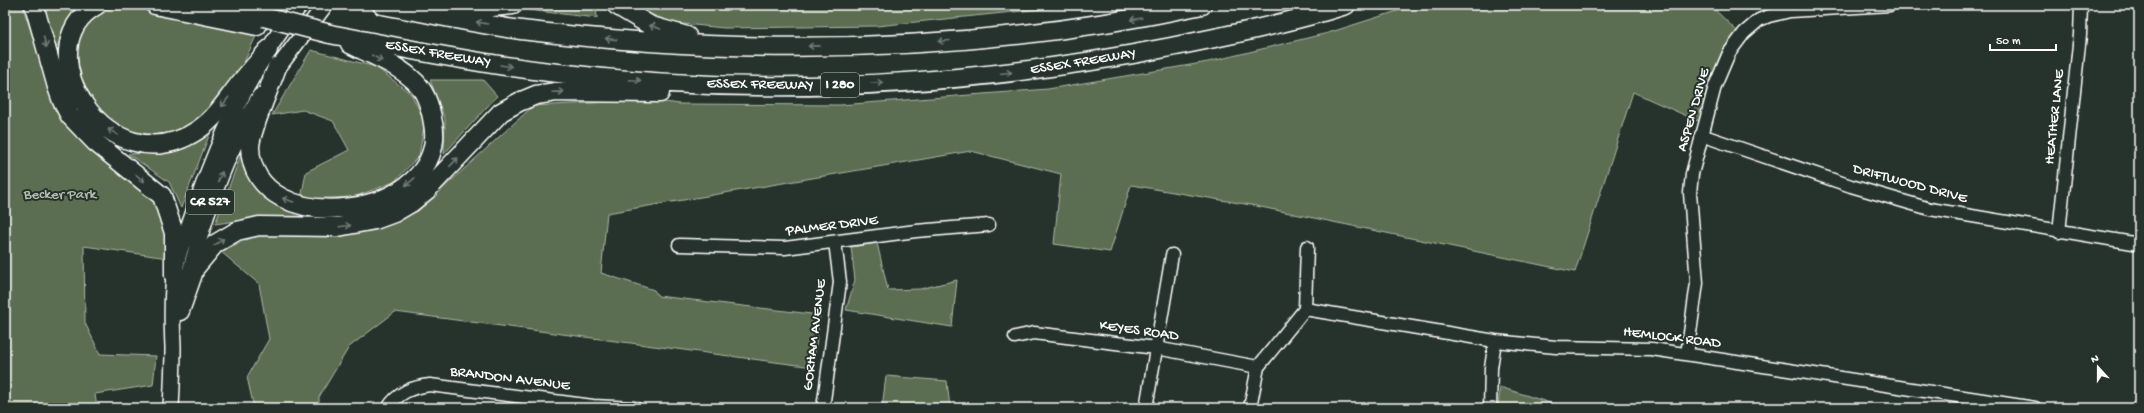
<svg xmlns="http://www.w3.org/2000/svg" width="2144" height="413" viewBox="0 0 2144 413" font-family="'Gochi Hand',sans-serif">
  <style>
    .green { fill: #5c6e51; stroke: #aeb6a8 }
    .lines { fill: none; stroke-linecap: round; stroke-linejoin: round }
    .minor-casing { stroke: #fff; stroke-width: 15 }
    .major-casing { stroke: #fff; stroke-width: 18 }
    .highway-casing { stroke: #fff; stroke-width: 21 }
    .minor { stroke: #26332d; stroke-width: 12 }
    .major { stroke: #26332d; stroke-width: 15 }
    .highway { stroke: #26332d; stroke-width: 18 }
    .highway-bridge-casing { stroke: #fff; stroke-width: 21; stroke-linecap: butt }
    .highway-bridge { stroke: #26332d; stroke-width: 18 }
    .oneway { stroke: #727a76 }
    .labels { text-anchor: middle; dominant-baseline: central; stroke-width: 4; stroke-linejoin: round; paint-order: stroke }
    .shield { fill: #26332d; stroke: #bec2c0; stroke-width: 1 }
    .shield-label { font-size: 14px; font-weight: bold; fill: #fff }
    .street-label { font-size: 15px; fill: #fff; stroke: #26332d }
    .park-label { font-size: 15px; fill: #b6beb1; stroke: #26332d }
  </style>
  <rect width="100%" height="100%" fill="#26332d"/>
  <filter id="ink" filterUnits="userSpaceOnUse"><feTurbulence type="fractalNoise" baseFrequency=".025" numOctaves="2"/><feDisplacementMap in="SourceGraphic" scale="8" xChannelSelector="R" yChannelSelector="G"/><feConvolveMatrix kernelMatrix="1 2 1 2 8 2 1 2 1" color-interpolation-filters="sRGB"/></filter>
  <g filter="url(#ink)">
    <path class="green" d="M5,5H22L59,113L160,201L167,220L168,258L84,246L85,323L100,354L156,356L153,385L95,394L97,408H5Z
      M42,5H79L56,48Z
      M121,5L206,19L256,36L237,78L204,119L187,131L134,137L95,110L73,61L79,37L91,14Z
      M532,5H596L597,18L528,10Z
      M626,5H1081L877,26L724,28L674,23Z
      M1416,5H1710L1738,32L1709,126L1633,92L1575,272L1251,205L1131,185L1110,252L1054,244L1061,174L971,151L607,213L601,273L654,290L658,296L820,315L813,367L395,312L349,347L319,397V408H254L247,377L269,339L259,284L220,251L265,232L372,230L418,211L533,106L649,100L680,104L840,105L1048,89L1208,62L1328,33Z
      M311,50L376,67L411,94L425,121L419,156L394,182L354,197L301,199L306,172L349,150L333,121L303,110L272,115Z
      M430,80H483L497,96L444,154L445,119Z
      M212,128L181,208L169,182L128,154L173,152Z
      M242,152L252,178L269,199L315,218H257L215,224Z
      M877,243L888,290L920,289L957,280L952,327L846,310L855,280L851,247Z
      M886,376L947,381L950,408H882Z
      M1500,387L1566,408H1498Z"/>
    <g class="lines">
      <g class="minor-casing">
        <path id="minor" d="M1701,135L1851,186L1930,209L2139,244
          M2059,232L2080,35L2081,5
          M679,245L785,248L916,231L989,225
          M1305,309L1495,341L1556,347L1652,349L2035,408
          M1015,337L1034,333L1156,348L1258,367
          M1687,354L1697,283L1690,193L1692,174L1715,86L1729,53L1744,33L1759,20L1769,16L1790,11L1890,5
          M388,408C398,392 413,387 430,385L593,406L635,408
          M823,408L840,282L835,242
          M1146,408L1172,255
          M1250,408L1258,367L1305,309L1307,247
          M1490,408L1491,368L1495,341"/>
      </g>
      <g class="major-casing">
        <path id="major" d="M271,77L325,5
          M189,276C205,213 226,152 260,96
          M171,408C172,388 173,368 173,347C172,324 171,301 174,278C176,258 184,238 191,220C216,144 250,67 300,5"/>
      </g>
      <g class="highway-casing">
        <path id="highway" d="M34,5L57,87L62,101L70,116L95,142L162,196L174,233V276
          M97,5C21,47 108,190 198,130C216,118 227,99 240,83C249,72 259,61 268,50
          M155,5L257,26
          M221,5L251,13
          M382,5C428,13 475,24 521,30C747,57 979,53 1202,5
          M616,5L651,26L687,36
          M444,7L482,8L513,5
          M330,34C402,48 475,63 549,72C755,98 967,87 1171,47C1230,35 1289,23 1346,5
          M277,67C271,85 250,132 250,147C252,244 451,219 433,123C430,105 425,89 411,78C394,63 370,54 350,44
          M180,311L195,268L215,244L237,231L259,226L338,227L375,220L394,213L411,203L427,190L501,112L519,102L536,95L556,92L660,93"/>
      </g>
      <use href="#minor" class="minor"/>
      <use href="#major" class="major"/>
      <use href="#highway" class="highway"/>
      <g class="highway-bridge-casing">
        <path id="highway-bridge" d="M264,17L330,34"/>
      </g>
      <use href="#highway-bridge" class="highway-bridge"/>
    </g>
    <defs><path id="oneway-shaft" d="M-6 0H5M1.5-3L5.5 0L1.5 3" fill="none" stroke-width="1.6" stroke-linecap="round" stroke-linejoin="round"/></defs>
    <g class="oneway">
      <use href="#oneway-shaft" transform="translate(1136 19) rotate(171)"/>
      <use href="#oneway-shaft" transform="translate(482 23) rotate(-170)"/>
      <use href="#oneway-shaft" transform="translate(655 27) rotate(-161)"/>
      <use href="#oneway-shaft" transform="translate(611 39) rotate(-174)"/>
      <use href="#oneway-shaft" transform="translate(944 41) rotate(175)"/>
      <use href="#oneway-shaft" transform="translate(45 42) rotate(75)"/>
      <use href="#oneway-shaft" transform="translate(814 46) rotate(179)"/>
      <use href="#oneway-shaft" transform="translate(377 58) rotate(28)"/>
      <use href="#oneway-shaft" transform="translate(506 66) rotate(9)"/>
      <use href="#oneway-shaft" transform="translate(1006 73) rotate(-5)"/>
      <use href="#oneway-shaft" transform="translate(635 80) rotate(3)"/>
      <use href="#oneway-shaft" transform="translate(877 83) rotate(-3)"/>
      <use href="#oneway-shaft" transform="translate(558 92) rotate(-2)"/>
      <use href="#oneway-shaft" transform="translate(225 102) rotate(127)"/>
      <use href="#oneway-shaft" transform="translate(113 132) rotate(-149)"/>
      <use href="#oneway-shaft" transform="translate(454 162) rotate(-47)"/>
      <use href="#oneway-shaft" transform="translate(220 177) rotate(-68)"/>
      <use href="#oneway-shaft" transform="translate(140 178) rotate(39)"/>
      <use href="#oneway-shaft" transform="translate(410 182) rotate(140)"/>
      <use href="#oneway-shaft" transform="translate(288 200) rotate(-161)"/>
      <use href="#oneway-shaft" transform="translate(345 226) rotate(-7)"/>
      <use href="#oneway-shaft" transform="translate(219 242) rotate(-35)"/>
    </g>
  </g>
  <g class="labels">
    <g class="shield">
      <rect x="821" y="73" width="38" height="24" rx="3"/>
      <rect x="186" y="190" width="48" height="24" rx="3"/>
    </g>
    <g class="shield-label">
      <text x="840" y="85">I 280</text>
      <text x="210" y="202">CR 527</text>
    </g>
    <g class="street-label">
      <text transform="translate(438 54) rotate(10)">ESSEX FREEWAY</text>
      <text transform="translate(1083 62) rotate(-9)">ESSEX FREEWAY</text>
      <text transform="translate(760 85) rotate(1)">ESSEX FREEWAY</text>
      <text transform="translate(1694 110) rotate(-74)">ASPEN DRIVE</text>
      <text transform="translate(2055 117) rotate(-84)">HEATHER LANE</text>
      <text transform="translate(1910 184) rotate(15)">DRIFTWOOD DRIVE</text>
      <text transform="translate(832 226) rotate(-7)">PALMER DRIVE</text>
      <text transform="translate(1139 331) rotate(8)">KEYES ROAD</text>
      <text transform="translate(815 335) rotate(-83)">GORHAM AVENUE</text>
      <text transform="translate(1672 338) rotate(7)">HEMLOCK ROAD</text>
      <text transform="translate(510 379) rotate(7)">BRANDON AVENUE</text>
    </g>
    <g class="park-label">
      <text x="60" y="195">Becker Park</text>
    </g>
  </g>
  <rect width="2144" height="413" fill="none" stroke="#26332d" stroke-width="20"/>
  <rect x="10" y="10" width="2124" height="393" fill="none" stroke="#fff" stroke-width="1.5" filter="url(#ink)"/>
  <g transform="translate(2098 367) rotate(339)" stroke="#26332d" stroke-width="3" paint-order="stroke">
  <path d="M0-3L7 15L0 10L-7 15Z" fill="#ffffff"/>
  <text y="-6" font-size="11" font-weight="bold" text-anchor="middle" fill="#ffffff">N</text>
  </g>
  <path d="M1990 44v6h66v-6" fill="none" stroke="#ffffff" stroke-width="2"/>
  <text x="1996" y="44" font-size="12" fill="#ffffff" stroke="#26332d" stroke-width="3" paint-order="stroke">50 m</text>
</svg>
